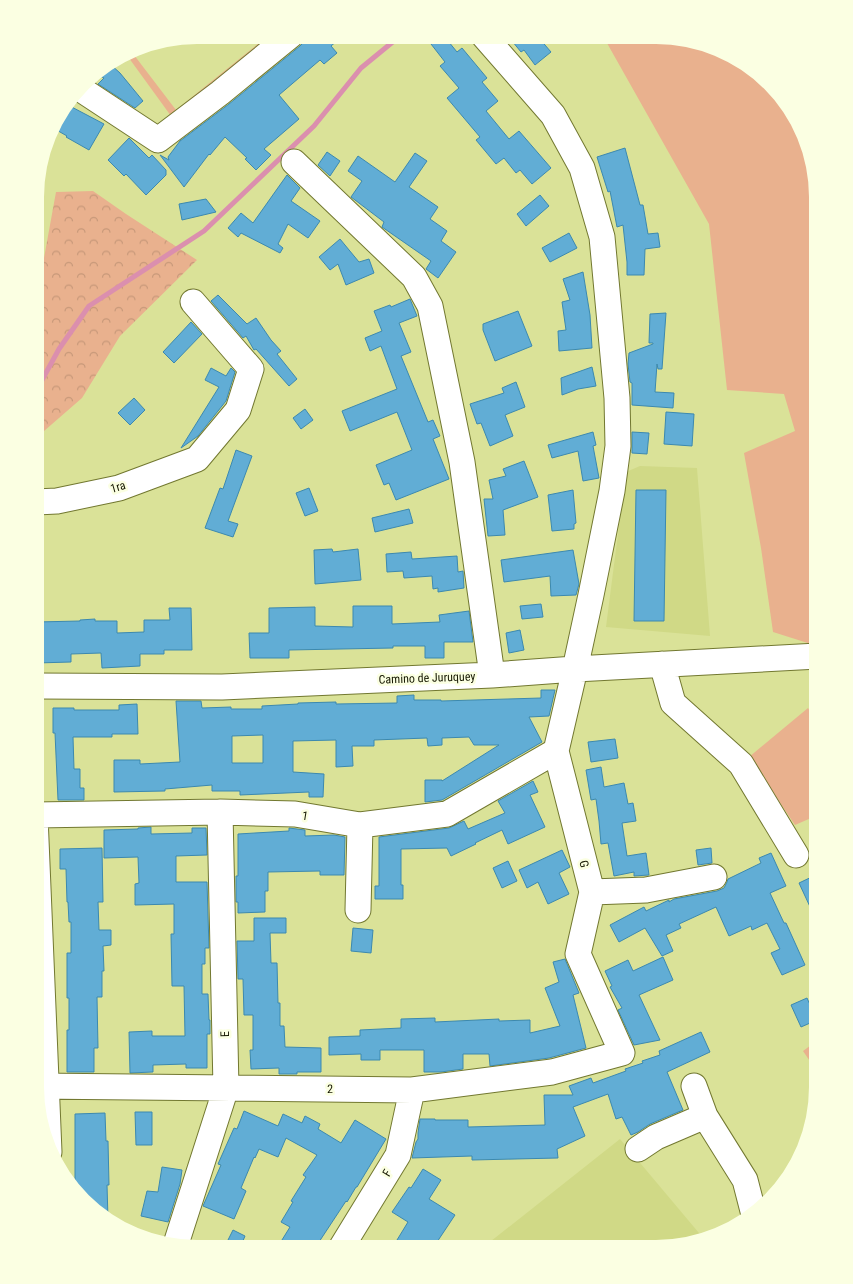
<svg xmlns="http://www.w3.org/2000/svg" width="853" height="1284" viewBox="0 0 853 1284" font-family="'Roboto Condensed',sans-serif">
  <style>
    .built { fill: #d0d986 }
    .green { fill: #e9b18e }
    .forest { fill: url(#forest-crowns) }
    .lines { fill: none; stroke-linecap: round; stroke-linejoin: round }
    .stream { stroke: #db8fae; stroke-width: 5 }
    .building { fill: #61add5; stroke: #3c89af; fill-rule: evenodd }
    .minor-casing { stroke: #727830; stroke-width: 27 }
    .minor { stroke: #fff; stroke-width: 25 }
    .labels { text-anchor: middle; dominant-baseline: central; stroke-width: 5; stroke-linejoin: round; paint-order: stroke }
    .street-label { font-size: 12px; fill: #151700; stroke: #fbffe2 }
  </style>
  <defs>
    <pattern id="forest-crowns" width="20" height="18" patternUnits="userSpaceOnUse" patternTransform="scale(1.25)"><rect width="20" height="18" fill="#e9b18e"/><path d="M2 6a3 3 0 1 1 6 0M12 15a3 3 0 1 1 6 0" fill="none" stroke="#c79879"/></pattern>
  </defs>
  <rect width="100%" height="100%" fill="#dae298"/>
  <path class="built" d="M640,466L697,468L710,636L606,627L626,472Z
    M620,1139L704,1239L656,1249H481Z"/>
  <path class="green" d="M269,35H284L171,116L126,54L131,51L176,110Z
    M603,36H678L754,68L806,135L818,197V648L814,645L773,632L761,548L744,453L795,431L784,394L727,390L709,224Z
    M808,708L818,724V815L795,825L749,757Z
    M818,1040V1073L803,1051Z"/>
  <path class="forest" d="M93,191L126,214L197,260L120,336L82,398L36,438V302L56,192Z"/>
  <g class="lines">
    <path class="stream" d="M36,391L59,349L89,306L204,231L314,126L361,68L400,36"/>
  </g>
  <path class="building" d="M311,35H344L331,46L337,53L324,64L320,60L279,95L299,119L264,149L271,155L256,170L245,159L247,158L225,137L210,155L209,154L184,187L160,155L169,160L168,157L180,141L229,104L300,46Z
    M441,36H444L457,52L462,48L487,78L482,82L498,101L486,111L509,139L519,131L551,168L532,184L520,170L516,173L504,158L496,164L476,140L480,137L447,98L459,88L440,66L445,62L431,44Z
    M508,36H540L539,38L551,52L535,65L524,50L521,52Z
    M110,64L120,73L143,101L135,108L98,84L104,78L94,73Z
    M66,104L104,124L89,150L66,137L67,136L53,128L57,116Z
    M129,138L149,158L152,155L166,170V175L146,195L126,174L124,176L108,160Z
    M625,148L640,205H643L648,234L658,233L660,247L645,249L644,275H627V262L623,225L617,227L610,191L608,192L597,157Z
    M327,152L340,161L330,176L318,165Z
    M415,153L427,161L409,187L438,207L430,219L447,231L441,241L456,252L438,278L426,269L431,261L382,227L384,222L351,197L362,181L348,171L358,156L395,182Z
    M287,175L300,188L291,201L320,221L308,238L288,224L278,244L283,248L280,253L241,233L238,237L228,228L241,213L253,223Z
    M540,195L549,206L526,226L517,214Z
    M206,199L216,212L182,220L179,204Z
    M569,233L577,248L550,262L542,248Z
    M340,239L359,262L369,259L374,273L346,285L338,264L330,270L319,257Z
    M583,272L590,315L592,348L559,351L558,331L566,330L562,302L570,300L563,279Z
    M218,295L247,324L256,318L271,340L281,351L277,354L297,379L289,386L256,349L254,350L246,336L243,338L211,301Z
    M410,299L417,316L399,323L411,352L401,356L428,422L433,420L440,436L433,439L449,479L396,500L389,483L384,485L376,465L412,450L397,412L350,431L342,411L397,389L381,346L370,351L365,338L382,331L374,311L390,305L391,307Z
    M518,311L532,346L495,361L483,330V324Z
    M666,313L662,369H658L657,364L655,392L674,393L673,408L632,405V383L630,382L628,364L629,353L653,344V343H649L650,314Z
    M191,322L202,334L174,363L163,352Z
    M592,367L596,386L578,389L562,395L561,378Z
    M211,368L226,376L231,368L235,372L226,401L198,436L181,448L219,387L205,380Z
    M516,382L525,407L505,415L513,436L490,446L481,423L477,424L470,404L504,393L502,388Z
    M134,398L145,410L130,425L118,413Z
    M305,409L313,420L301,429L293,418Z
    M666,412L694,414L692,446L664,444Z
    M593,432L596,445L593,446L599,478L583,481L578,451L552,458L548,445Z
    M632,432L649,433L647,454L632,453Z
    M236,450L252,456L228,521L238,524L233,537L205,528L220,488L223,489Z
    M524,461L538,497L503,510L505,535L488,536L484,499H493L489,480L506,476L503,469Z
    M309,488L318,511L305,516L296,493Z
    M573,490L576,523L574,524V529L552,531L548,495Z
    M636,490H666L664,621H634Z
    M409,509L413,523L375,532L372,518Z
    M332,549L333,552L358,549L361,580L315,584L314,550Z
    M573,550L579,584L576,595L551,596L550,576L504,582L501,560Z
    M411,552L412,559L457,556L458,572L463,571L464,588L438,592V588L433,589L432,576L404,578L403,571L387,572L386,554Z
    M541,604L543,617L522,619L520,606Z
    M353,606H392V624L440,622L439,615L469,611L473,642H444V658H425V646H393V648L289,650V658H250L249,633H269V608L315,607V626L353,627Z
    M169,608H191L192,650H164V654H140V666L102,668L101,653L71,654V662L36,663V622L80,621V620L95,619V621H117V633L144,632V620H170Z
    M520,630L524,650L509,653L506,633Z
    M541,690H555L549,716L529,717L542,742L442,800L425,802V780H442V781L499,745H474L469,737L442,738V745L428,746L427,738L374,740V746H352L353,766L336,767V740L293,741V772L324,774L323,797H309V792L240,795V791H212V785L165,789V791L114,792V760H140V764L180,762L176,701H201L202,708L231,707V709H262V706L298,704V703L336,702V704L397,703V696L414,695V700H441V701L541,698ZM263,735V763H232V736Z
    M137,704L138,734H112V737H73L74,769H80V788H84V800H58L55,733H53V708H74V710H119V705Z
    M615,739L618,758L591,762L588,742Z
    M601,767L604,787L624,783L628,804L633,803L636,821L622,823L627,856L646,853L649,875L634,876V872L614,876L608,843L601,844L599,821L596,799L591,800L586,770Z
    M533,781L538,792L530,795L545,827L508,844L502,830L475,843L476,844L451,856L447,848L401,849V885H403V899H375V886H379V837L449,828L464,821L468,829L505,813L498,801Z
    M151,827V834L192,833V828H206L207,855L176,856V882H207L209,948H205V964H202V994H208L209,1020H210V1034H207V1068H186V1064L153,1065V1072L130,1073L129,1032L152,1031V1036H185L184,986H172L171,934H174V904L135,905V884L139,883L138,857L104,858V830L138,829V828Z
    M289,828L305,830V836L334,835L345,837L344,875H320V871L268,872V891H265V912L238,913V902H236V876H238V834L289,831Z
    M102,848L103,902H98L99,930H111V945L103,946L104,971H102V997H97L98,1048H94V1072H67V1030H69V998H67V953H71V922H69L68,902H67L66,869H60V849Z
    M711,848L712,863L698,865L696,850Z
    M562,850L570,867L559,873L569,894L548,904L538,882L527,888L519,870Z
    M771,853L786,886L770,893L784,923H786L805,965L782,975L771,953L780,949L767,923L752,930L751,926L729,936L716,907L679,924L681,928L666,935L673,951L662,956L645,928L619,942L610,925L644,907L646,911L669,900V902L674,899L717,891L724,888L727,882L728,879L761,863L759,858Z
    M508,861L517,881L502,888L493,868Z
    M818,874V924L799,883Z
    M254,918H286V933H270L271,963H277L278,1003H280V1026H284L285,1047L321,1048V1072H297V1074H279V1068L251,1069L250,1050H253V1015H244L243,979H238L237,941H254Z
    M353,928L373,930L371,953L351,951Z
    M663,957L673,980L639,995L660,1040L634,1045L618,1010L622,1008L610,987L612,986L605,971L628,960L633,971Z
    M565,959L579,993L573,995L586,1048L549,1058L490,1066L489,1054H463V1069L441,1072H424V1050H380V1060H361V1054L329,1055V1037L360,1036V1030L401,1028V1019L435,1018V1022L499,1019V1021L530,1020V1033L560,1026L545,988L559,982L553,962Z
    M807,998L817,1020L801,1027L791,1005Z
    M701,1032L710,1052L667,1072L683,1110L650,1124L638,1132L631,1135L622,1117L616,1119L608,1094L573,1107L585,1136L557,1149L558,1158L472,1160V1156L412,1158L416,1142L418,1139V1133L420,1119H435V1120H468V1127L545,1125L544,1095H573L569,1086L591,1078L593,1083L626,1071L625,1069L643,1063L642,1061L660,1055L659,1051Z
    M244,1111L278,1126L283,1114L302,1123L305,1116L320,1124L318,1129L341,1143L355,1120L386,1139L357,1187H356L347,1202L346,1201L315,1248H277L290,1227L281,1222L293,1202L291,1201L306,1177L303,1175L317,1155L286,1138L278,1157L259,1149L255,1158L254,1157L241,1188L246,1191L234,1219L203,1206L221,1165L218,1164L234,1128L237,1129Z
    M135,1112H152V1145H136Z
    M105,1113L106,1141H108L109,1185H107L108,1219L99,1216L75,1185V1114Z
    M162,1167L182,1170L180,1184L168,1222L141,1216L147,1191L158,1192Z
    M423,1169L441,1180L429,1199L455,1215L433,1248H410L397,1240L408,1222L392,1212L409,1187L411,1188Z
    M233,1230L245,1236L240,1248H224Z"/>
  <g class="lines">
    <g class="minor-casing">
      <path id="minor" d="M79,88L158,140L220,93L291,35
        M294,162L414,277L430,306L462,462L492,675
        M36,502L57,501L119,488L197,459L238,410L251,369L193,302
        M662,664L673,703L741,764L796,855
        M36,686L222,687L492,675L575,669L818,656
        M35,815L220,812L295,814L360,825L447,814L556,751
        M35,816L49,1152
        M592,892L646,890L714,877
        M358,910L360,825
        M35,1086L412,1090L552,1072L622,1053L578,954L592,892L556,751L575,669L591,595L612,491L618,446L617,398L602,237L582,168L553,115L484,36
        M694,1086L705,1116L745,1180L754,1215
        M638,1149L656,1137L705,1116
        M175,1247L226,1088L220,812
        M341,1248L398,1155L412,1090"/>
    </g>
    <use href="#minor" class="minor"/>
  </g>
  <g class="labels">
    <g class="street-label">
      <text transform="translate(118 487) rotate(-16)">1ra</text>
      <text transform="translate(427 678) rotate(-2)">Camino de Juruquey</text>
      <text transform="translate(305 816) rotate(9)">1</text>
      <text transform="translate(584 864) rotate(76)">G</text>
      <text transform="translate(225 1034) rotate(-91)">E</text>
      <text transform="translate(330 1089) rotate(1)">2</text>
      <text transform="translate(387 1173) rotate(-59)">F</text>
    </g>
  </g>
  <path d="M0 0H853V1284H0ZM197 44H656A153 153 0 0 1 809 197V1087A153 153 0 0 1 656 1240H197A153 153 0 0 1 44 1087V197A153 153 0 0 1 197 44Z" fill="#fbffe2" fill-rule="evenodd"/>
</svg>
